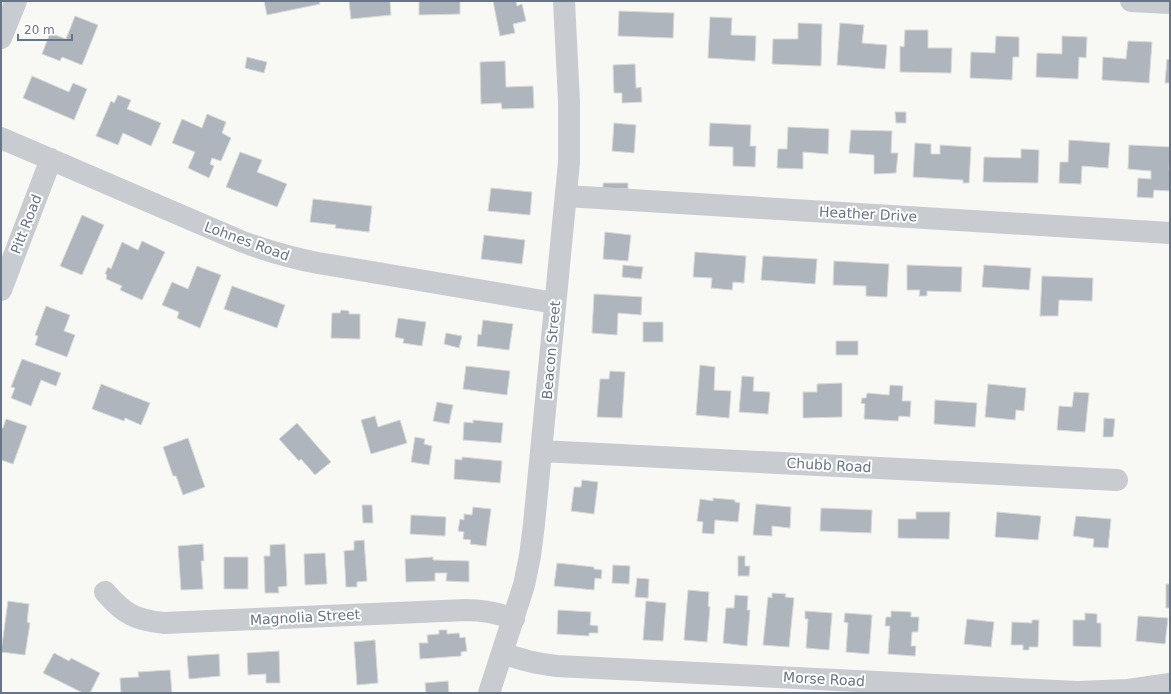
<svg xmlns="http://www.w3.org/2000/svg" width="1171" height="694" viewBox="0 0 1171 694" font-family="'DejaVu Sans',sans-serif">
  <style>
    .building { fill: #aeb5bc; stroke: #d9dad7 }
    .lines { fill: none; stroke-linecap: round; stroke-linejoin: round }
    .minor { stroke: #c8cbcf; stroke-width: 22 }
    .labels { text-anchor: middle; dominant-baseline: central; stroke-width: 4; stroke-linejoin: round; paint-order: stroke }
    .street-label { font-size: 14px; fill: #667587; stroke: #fff }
  </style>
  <rect width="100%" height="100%" fill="#f8f8f5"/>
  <path class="building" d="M264,1H319L320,4L267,15Z
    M349,1H390L391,15L351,19Z
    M419,1H460V14L419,15Z
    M493,1H516L517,6L522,4L526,21L513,24L515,33L500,36Z
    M619,11L674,13L673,38L618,36Z
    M75,16L98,25L82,65L62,57L60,61L42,54L50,33L66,39Z
    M710,17L732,18L731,35L756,36L755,61L708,58Z
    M798,23L822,24L821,66L772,64L773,39H798Z
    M840,23L864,25L862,43L887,45L885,69L837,65Z
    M905,30H928V48H952L951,73L900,72V46L904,47Z
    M996,36L1019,37V57H1013L1012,80L970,78L971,52L995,53Z
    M1062,36L1087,37L1086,58L1079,57L1078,79L1036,77L1037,53L1062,54Z
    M1128,41L1152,42L1149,83L1102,80L1103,57L1126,59Z
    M247,57L267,62L264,73L245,68Z
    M1167,59L1170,60V83H1165Z
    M505,61L506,87L533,86L534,108L502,109L501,103L481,104L480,62Z
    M635,64L636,88L641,87L642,102L622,103V93H614L613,65Z
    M32,76L69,92L73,83L87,89L74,120L23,98Z
    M118,95L131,100L127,109L161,123L151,146L123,133L118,145L96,136L111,101L114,103Z
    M895,112H906V123H896Z
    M207,114L226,122L222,133L231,138L221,161L212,158L210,164L214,166L209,178L188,168L195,152L172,143L182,119L202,128Z
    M614,123L636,125L634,153L612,151Z
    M710,123L751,125L750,146H756L755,167L733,166V147L709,146Z
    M788,127L829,129L828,154L803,152V169L777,168L778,149H787Z
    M851,130L892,131L891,153H898L896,173L874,174V155L849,153Z
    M1069,140L1110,143L1108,168L1082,166L1081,184L1059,183L1060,162H1068Z
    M915,143L931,144V154H940V145L971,147L969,183H963V180L913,177Z
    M1129,145L1170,147L1169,170H1170V191L1154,190L1153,198L1137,197L1138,178L1151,179V171L1128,169Z
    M1021,149L1039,150L1038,183L983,182L984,157L1021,158Z
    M240,152L262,160L257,172L287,184L277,207L226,187Z
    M603,183H628V189L603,188Z
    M491,188L532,192L530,215L488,211Z
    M313,199L372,206L369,232L335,228L336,225L310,222Z
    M82,215L104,225L82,275L60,266Z
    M605,232L631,235L628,261L603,259Z
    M484,235L525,240L522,264L481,259Z
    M142,241L165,252L142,300L120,290L122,286L106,279L107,275L105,274L108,267L111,269L122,242L138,250Z
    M695,252L746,256L744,283L733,282L732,290L711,288L712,278L693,277Z
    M763,256L817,259L815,284L761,280Z
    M834,261L889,264L887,297L866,296V286L833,285Z
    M623,265L643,267L641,279L622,277Z
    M907,265L962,267L961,292L927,291V296H919L920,290H907Z
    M984,265L1031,268L1029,290L982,287Z
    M197,266L221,275L200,328L177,318L179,312L162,305L172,282L188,289Z
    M1042,276L1093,278L1092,301L1059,300L1058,316H1040Z
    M232,286L285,305L277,328L224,309Z
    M594,294L642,297L641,315L618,313L617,335L592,333Z
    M46,306L70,315L64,331L75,335L67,357L35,345L38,336L35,335Z
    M341,310L349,311V314H360V339L331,338L332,313H340Z
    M398,318L426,322L422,346L403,343L404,339L395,337Z
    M483,320L513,324L509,350L477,346L478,334L481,335Z
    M643,322H663V342H643Z
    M446,333L462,336L459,348L444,344Z
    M836,341H858V355H836Z
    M22,359L61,373L56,386L41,380L31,406L11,398L15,388L11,387Z
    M700,365L715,367L714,390L731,391L729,418L696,415Z
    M466,366L510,371L507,395L463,389Z
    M610,371L625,372L622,418L597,417L600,379H609Z
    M742,376L754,377L753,391L770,392L768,414L739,412Z
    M842,383V417L803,418V392H817V384Z
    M101,384L150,403L141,425L125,418L124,421L92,409Z
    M988,384L1026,388L1024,411L1016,410L1015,420L985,417Z
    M890,385L903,386L902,401H911L910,417L899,416L898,421L864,419L865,404L861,403L862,398H866L867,393L889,395Z
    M1074,392L1089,393L1085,432L1057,430L1059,406L1072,407Z
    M935,400L977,403L975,427L934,424Z
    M437,402L453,405L449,424L433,421Z
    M375,416L378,427L400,420L407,443L371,454L361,420Z
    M1104,418L1115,419L1113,437H1103Z
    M6,419L27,426L13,464L1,460V428H3Z
    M473,420L503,423L501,443L463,440L464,422L473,423Z
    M297,423L331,462L315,475L301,459L299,461L279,439Z
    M415,437L425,439L424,444L432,446L429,465L411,462Z
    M188,438L205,487L183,495L176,476H173L163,447Z
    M462,457L502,461L500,483L454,479L455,459L462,460Z
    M582,480L598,482L594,514L571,511L574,487H581Z
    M713,498L735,500V502L740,503L738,522L715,520L714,534L702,533L703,522L697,521L700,499L713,501Z
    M756,504L791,507L790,528L772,526V536L753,535Z
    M362,505H372L373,523H363Z
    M473,507L491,509L486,546L470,544L471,540L463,539L464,532L458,531L460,519L464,520V514L472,515Z
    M821,508L872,510L871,533L820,531Z
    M916,512H950L949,539L898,538V519H916Z
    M997,512L1041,516L1038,540L995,537Z
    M411,515L446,517L445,536L410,534Z
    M1076,516L1111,519L1108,548L1093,547L1094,539L1073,536Z
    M364,540L367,581L357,582V587H346L344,551L354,550V541Z
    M203,544L204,561H201L203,589L181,590L178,546Z
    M285,544L287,586L278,587L279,593H265L264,556H270V545Z
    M325,553L327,584L305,585L304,554Z
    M738,556H745V566H750L749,576H738Z
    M224,557H248V589H224Z
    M433,557V560L469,561V582L446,581L447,573H435V581L406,582L405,559Z
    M557,563L594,567V569L602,570L601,579L595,578L594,590L554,586Z
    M613,565L630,566L629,584L612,583Z
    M637,578L649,579L648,598L635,597Z
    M1166,584H1170V608H1166Z
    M688,590L709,592L708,606L710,607L707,642L684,640Z
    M772,593L786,594L785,597L794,598L789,647L763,645L768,597L772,598Z
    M735,595L748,596L747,610H750L747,646L723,643L726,608H734Z
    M8,601L29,604L27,622L30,623L25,655L1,652Z
    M646,601L666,603L663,641L643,640Z
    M558,610L591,612L590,625L598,626V633H589V636L557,634Z
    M805,611L832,613L829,650L806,648L808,619H805Z
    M891,611L911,612V617H919L918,632H912L911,646H916L915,656L888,654L890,626H885L886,617H891Z
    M845,613L872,615L869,654L846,652L848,623L844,622Z
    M1085,613L1097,614V623H1101V647L1073,646V620H1085Z
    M1138,616L1168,618L1165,644L1136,641Z
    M967,619L994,622L991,647L964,644Z
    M1032,620H1039L1038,647H1029V650H1023V645H1011L1012,622L1032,623Z
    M439,630H447V634L459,633L460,638L465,637L467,651L461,652V656L420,659L419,643H428L427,635L439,634Z
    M375,640L378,683L357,685L354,642Z
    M279,651L280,683H266V674L248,675L247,653Z
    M54,653L69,661L71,658L100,673L90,693H83L43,673Z
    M219,654L220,676L189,679L187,656Z
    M170,670L172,693H121L120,678L139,677L138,672Z
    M448,681L449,693H426L425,683Z"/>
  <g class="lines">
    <path class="minor" d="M1131,1L1170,3
      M1,38L16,1
      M1,138L243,242C268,251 292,258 318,263L555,303
      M566,196L1170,233
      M1,290L51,159
      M541,451L1117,480
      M105,592C124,614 135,620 164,623L466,610C483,610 498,613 514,619
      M503,653C521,660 538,664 557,666L1077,692L1128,690L1170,684
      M489,693L524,585L530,556L534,524L569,162V101L564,1"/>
  </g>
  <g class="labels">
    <g class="street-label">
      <text transform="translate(868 214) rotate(3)">Heather Drive</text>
      <text transform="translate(26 224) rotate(-69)">Pitt Road</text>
      <text transform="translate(247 241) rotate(20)">Lohnes Road</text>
      <text transform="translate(551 350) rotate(-85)">Beacon Street</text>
      <text transform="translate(829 465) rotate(3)">Chubb Road</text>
      <text transform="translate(305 617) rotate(-3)">Magnolia Street</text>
      <text transform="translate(824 679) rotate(3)">Morse Road</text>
    </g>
  </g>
  <rect width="1171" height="694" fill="none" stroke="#667587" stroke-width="4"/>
  <path d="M18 34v6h54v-6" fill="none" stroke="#667587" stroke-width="2"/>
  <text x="24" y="34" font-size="12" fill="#667587" stroke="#ffffff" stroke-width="3" paint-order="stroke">20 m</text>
</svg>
